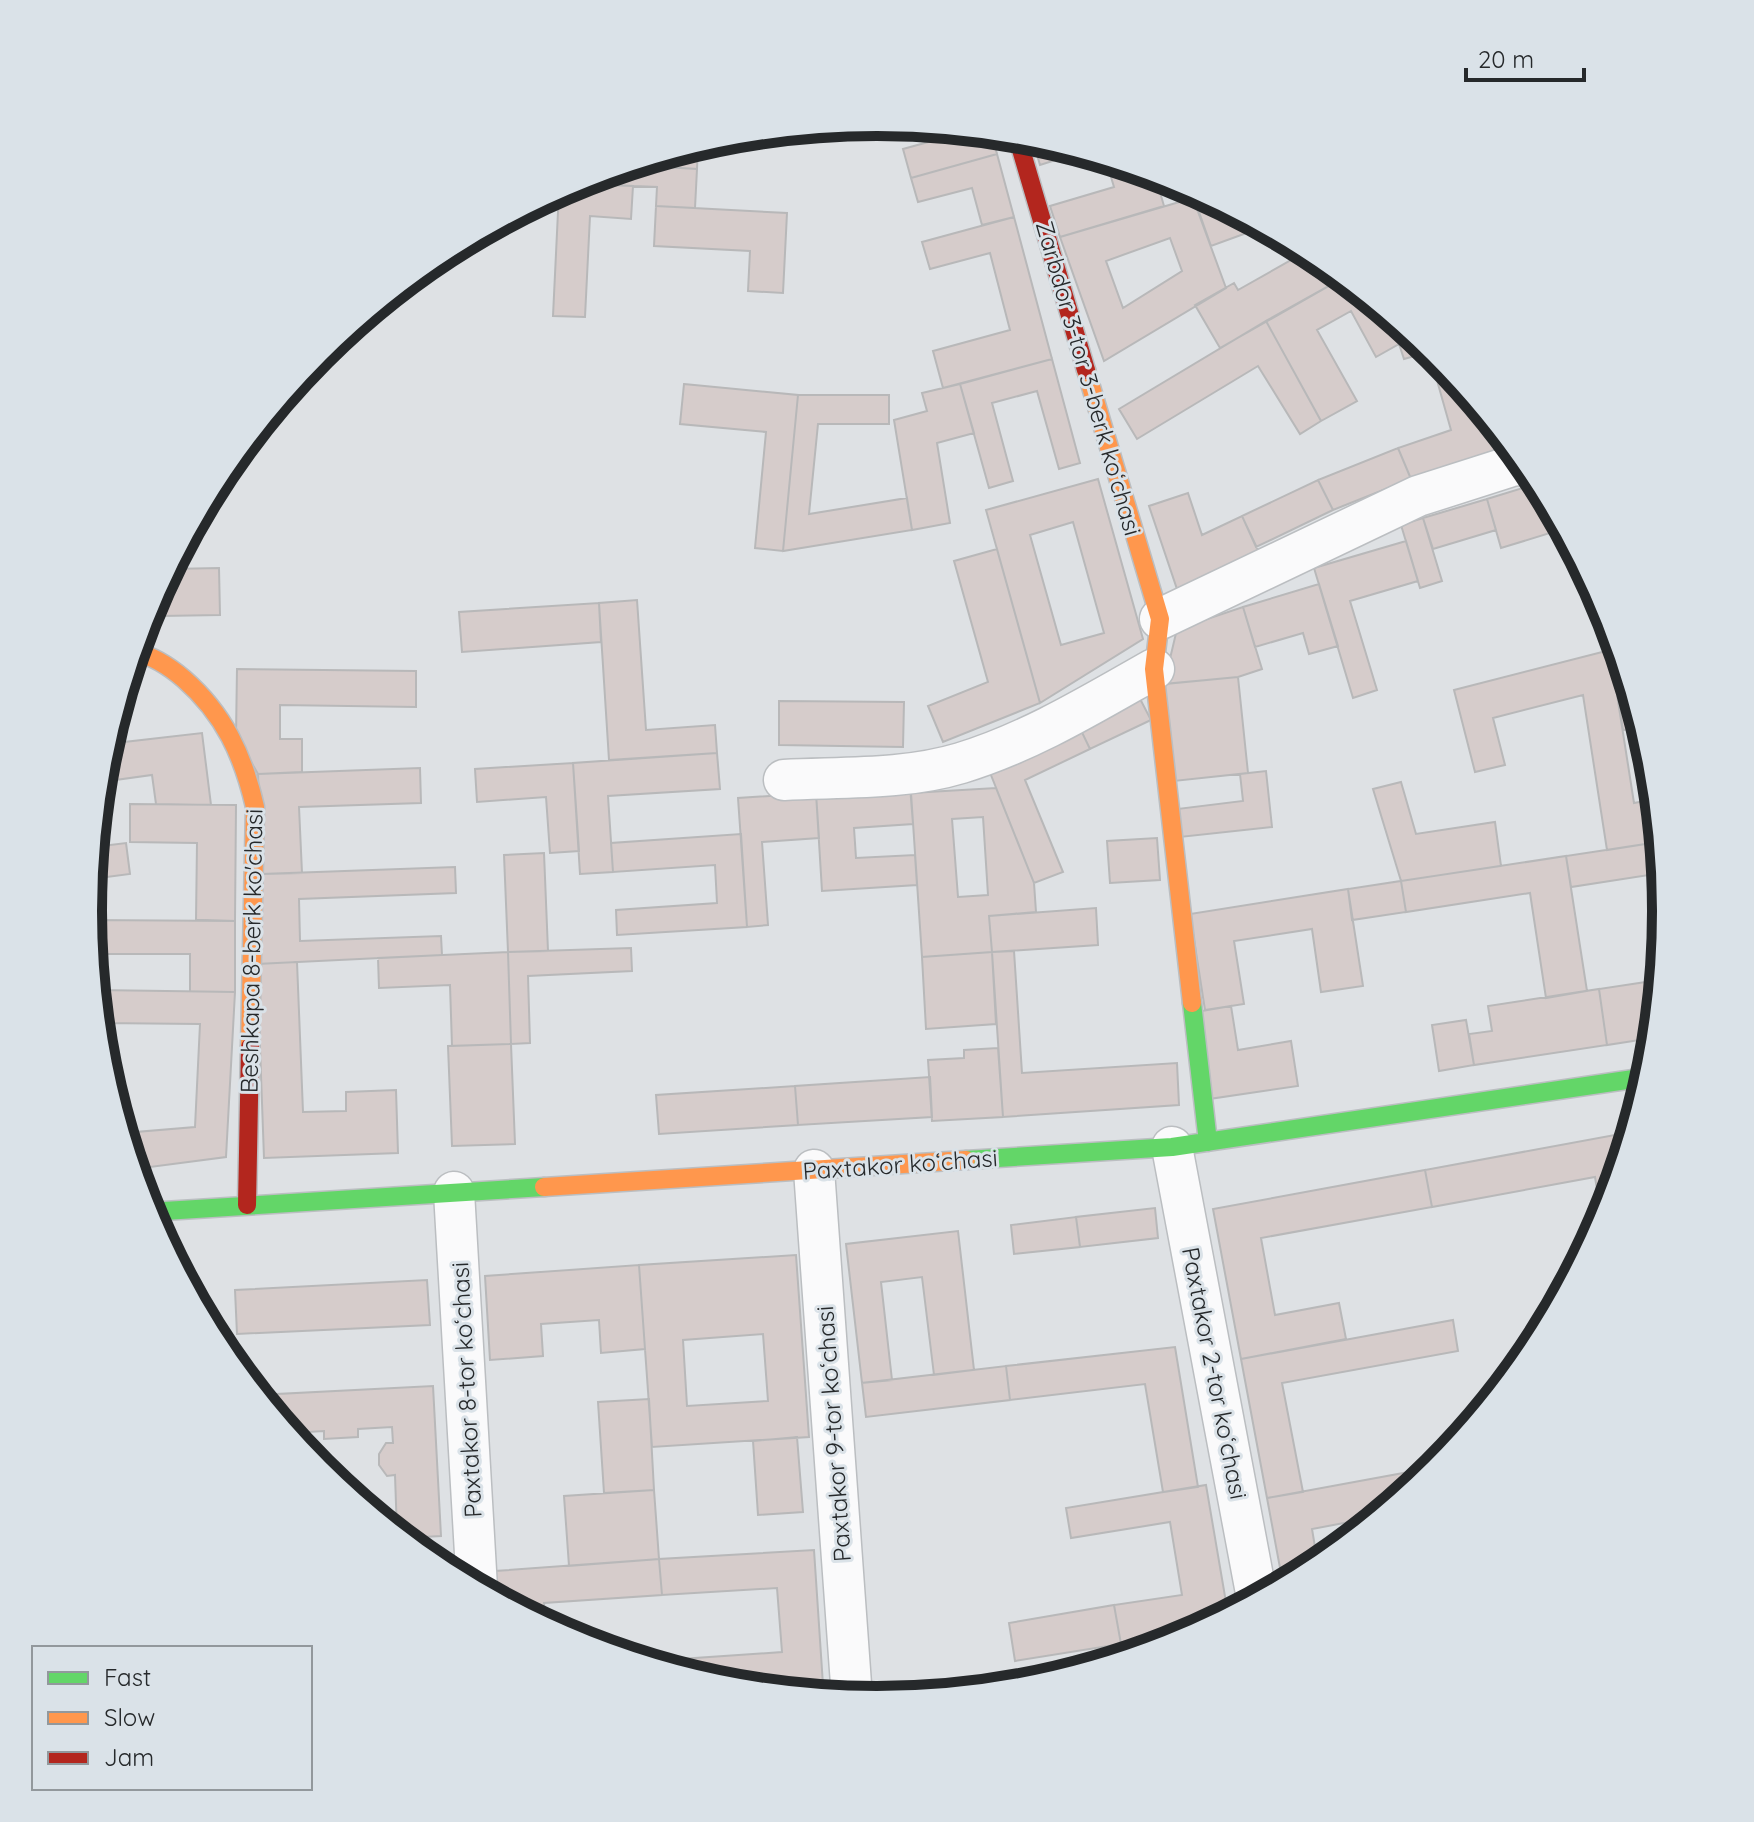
<svg xmlns="http://www.w3.org/2000/svg" width="1754" height="1822" viewBox="0 0 1754 1822" font-family="Quicksand,sans-serif">
  <style>
    .building { fill: #d6cccb; stroke: #b8b8b9; stroke-width: 2; fill-rule: evenodd }
    .lines { fill: none; stroke-linecap: round; stroke-linejoin: round }
    .street-casing { stroke: #bbbec1; stroke-width: 43 }
    .fast-casing { stroke: #bbbec1; stroke-width: 21 }
    .slow-casing { stroke: #bbbec1; stroke-width: 21 }
    .jam-casing { stroke: #bbbec1; stroke-width: 21 }
    .street { stroke: #fafafb; stroke-width: 40 }
    .fast { stroke: #63d668; stroke-width: 18 }
    .slow { stroke: #ff974d; stroke-width: 18 }
    .jam { stroke: #b3261e; stroke-width: 18 }
    .labels { text-anchor: middle; dominant-baseline: central; stroke-width: 6; stroke-linejoin: round; paint-order: stroke }
    .street-label { font-size: 24px; fill: #26292b; stroke: #dae2e8 }
    .rim { fill: none; stroke: #26292b; stroke-width: 10 }
  </style>
  <rect width="100%" height="100%" fill="#dee1e4"/>
  <path class="building" d="M948,129L991,133L997,154L911,178L903,149L950,136Z
    M1032,137L1081,152L1040,165Z
    M698,145L697,169L630,165Z
    M997,154L1014,217L982,225L972,188L918,202L911,178Z
    M1106,160L1155,175L1164,206L1060,237L1050,206L1114,187Z
    M630,165L697,169L695,208L656,206L657,187L586,184L587,179Z
    M573,183L633,186L631,219L590,216L585,317L553,316L559,191Z
    M1193,198L1226,288L1104,361L1060,237ZM1170,238L1182,271L1123,308L1106,261Z
    M1220,204L1263,227L1211,246L1199,212Z
    M656,206L787,213L783,293L748,291L750,251L654,246Z
    M1014,217L1052,359L943,388L933,351L1010,330L990,253L930,269L922,242Z
    M1307,251L1343,278L1220,348L1195,305L1234,283L1238,290Z
    M1343,278L1399,324L1406,340L1376,357L1351,311L1317,330L1357,401L1321,421L1266,321Z
    M1266,321L1321,421L1300,434L1258,366L1137,439L1119,409Z
    M1399,324L1435,353L1492,422L1499,449L1411,479L1398,448L1451,430L1429,352L1404,359L1399,344L1406,340Z
    M1052,359L1080,463L1059,469L1037,391L992,403L1013,481L989,488L960,384Z
    M684,384L798,395L783,551L755,548L766,432L680,424Z
    M960,384L974,433L937,443L950,523L912,530L894,420L927,411L922,393Z
    M798,395H889V424H818L809,514L907,498L912,530L783,551Z
    M1492,422L1511,445L1499,449Z
    M1398,448L1411,479L1333,510L1318,480Z
    M1098,479L1143,639L1040,703L986,510ZM1073,522L1104,633L1061,645L1030,535Z
    M1318,480L1333,510L1256,547L1242,516Z
    M1539,483L1563,529L1501,548L1487,499Z
    M1188,493L1202,535L1242,516L1259,552L1178,592L1149,506Z
    M1487,499L1496,530L1433,549L1423,518Z
    M1423,518L1442,581L1420,588L1401,525Z
    M1406,541L1418,581L1350,601L1377,690L1353,698L1314,568Z
    M997,549L1040,703L943,742L928,706L988,682L954,561Z
    M219,568L220,615L161,616L160,586L170,569Z
    M1319,584L1338,646L1309,654L1303,633L1255,647L1243,607Z
    M637,600L646,730L715,725L717,753L609,760L599,603Z
    M599,603L601,642L462,652L459,612Z
    M1243,607L1262,669L1238,677L1164,684L1177,629Z
    M1610,650L1634,803L1655,799L1659,842L1607,850L1583,695L1493,718L1505,765L1475,772L1454,690Z
    M237,669L416,671V707L280,705V739H302V772L258,774L236,736Z
    M1238,677L1248,773L1174,781L1164,684Z
    M1137,693L1151,720L1090,749L1077,722Z
    M1632,697L1642,727L1623,730L1618,699Z
    M779,701L904,702L903,747L779,745Z
    M117,712L121,743L107,744Z
    M1077,722L1090,749L1025,780L1063,872L1034,883L987,765Z
    M202,733L211,805L156,804L152,775L101,782L107,744Z
    M717,753L720,789L608,796L613,872L580,874L573,763Z
    M573,763L579,851L550,853L546,797L477,802L475,769Z
    M420,768L421,803L299,807L302,873L262,874L258,774Z
    M1266,771L1272,827L1180,837L1177,809L1243,801L1240,774Z
    M1401,782L1416,834L1495,822L1501,866L1401,881L1373,789Z
    M910,786L913,824L854,828L856,858L915,855L917,885L822,891L816,793Z
    M996,788L1034,883L1036,912L989,916L992,952L922,957L911,793ZM983,817L988,895L958,897L952,819Z
    M816,793L819,838L762,842L768,925L747,927L738,798Z
    M130,804L236,805L235,921L196,920L197,843L130,842Z
    M741,834L747,927L617,935L616,910L717,903L715,865L613,872L611,843Z
    M1157,838L1160,880L1110,883L1107,841Z
    M1659,842L1662,873L1571,887L1566,856Z
    M126,843L130,874L91,879L94,847Z
    M544,853L548,951L508,952L504,855Z
    M1566,856L1587,991L1546,998L1530,893L1406,912L1401,881Z
    M455,867L456,893L299,899L300,941L441,936L442,955L257,964L262,874Z
    M1401,881L1406,912L1352,920L1348,889Z
    M1348,889L1363,986L1321,992L1312,929L1234,941L1244,1004L1205,1010L1190,914Z
    M1096,908L1098,945L992,952L989,916Z
    M89,920L235,921V992H190V954H97L96,990Z
    M631,948L632,971L528,976L530,1043L511,1044L508,952Z
    M1014,951L1022,1073L1177,1063L1179,1105L1003,1117L992,952Z
    M508,952L511,1044L452,1046L450,985L379,988L378,958Z
    M992,952L996,1024L926,1029L922,957Z
    M297,962L303,1112L346,1111V1092L396,1090L398,1153L264,1158L257,964Z
    M1659,980L1653,1038L1607,1045L1599,989Z
    M1599,989L1607,1045L1474,1065L1469,1034L1492,1031L1488,1006Z
    M96,990L235,992L226,1157L135,1169L124,1133L195,1127L200,1024L100,1023V1037Z
    M1231,1006L1238,1050L1291,1041L1298,1086L1209,1099L1196,1012Z
    M1466,1020L1474,1065L1439,1071L1432,1025Z
    M511,1044L515,1144L452,1146L448,1046Z
    M998,1048L1003,1117L932,1121L928,1060L964,1058V1050Z
    M930,1077L932,1117L798,1125L795,1086Z
    M795,1086L798,1125L659,1134L656,1095Z
    M1631,1132L1602,1220L1595,1177L1432,1207L1425,1170Z
    M1425,1170L1432,1207L1261,1238L1275,1315L1339,1303L1346,1339L1241,1359L1213,1209Z
    M1155,1208L1158,1238L1080,1247L1076,1217Z
    M1076,1217L1080,1247L1014,1254L1011,1225Z
    M958,1231L974,1370L934,1375L922,1277L881,1282L892,1380L862,1383L846,1244Z
    M796,1255L809,1437L652,1447L639,1265ZM763,1334L768,1401L687,1406L683,1340Z
    M639,1265L645,1349L601,1353L599,1320L541,1324L543,1356L490,1360L485,1276Z
    M427,1280L430,1325L237,1334L235,1290Z
    M1453,1320L1458,1351L1282,1383L1303,1492L1267,1498L1241,1359Z
    M1545,1327L1535,1345L1532,1330Z
    M1175,1347L1198,1487L1163,1492L1145,1384L1010,1400L1006,1366Z
    M1006,1366L1010,1400L866,1417L862,1383Z
    M433,1386L441,1536L403,1538L397,1533L395,1475L387,1476L379,1465V1454L386,1443H393L392,1427L358,1429V1437L324,1439V1431L290,1433L258,1395Z
    M649,1399L654,1490L604,1493L598,1402Z
    M797,1437L803,1512L758,1515L753,1441Z
    M1436,1467L1376,1517L1312,1529L1318,1565L1283,1584L1267,1498Z
    M1206,1485L1228,1614L1195,1631L1121,1644L1114,1605L1182,1595L1170,1522L1071,1538L1066,1508Z
    M654,1490L659,1559L569,1566L564,1496Z
    M814,1550L823,1685L763,1689L723,1685L666,1668V1660L782,1652L777,1588L662,1595L659,1559Z
    M659,1559L662,1595L544,1603L546,1624L497,1598L495,1571Z
    M1114,1605L1121,1644L1015,1661L1009,1623Z
    M1195,1631L1179,1640L1167,1644L1166,1636Z
    M823,1685L824,1695L763,1689Z"/>
  <g class="lines">
    <g class="street-casing">
      <path id="street" d="M1160,619L1418,496L1512,466L1526,464
        M784,780C842,777 905,780 961,763C1030,742 1092,704 1154,669
        M1172,1147L1257,1598
        M814,1170L852,1698
        M454,1192L477,1588"/>
    </g>
    <g class="fast-casing">
      <path id="fast" d="M1192,1003L1208,1142
        M966,1160L1172,1147L1647,1077
        M148,1212L544,1187"/>
    </g>
    <g class="slow-casing">
      <path id="slow" d="M1086,370L1160,619L1154,669L1192,1003
        M135,652C153,656 170,667 184,679C224,714 243,755 255,807L250,1047
        M544,1187L966,1160"/>
    </g>
    <g class="jam-casing">
      <path id="jam" d="M1017,136L1086,370
        M247,1205L250,1047"/>
    </g>
    <use href="#street" class="street"/>
    <use href="#fast" class="fast"/>
    <use href="#slow" class="slow"/>
    <use href="#jam" class="jam"/>
  </g>
  <g class="labels">
    <g class="street-label">
      <text transform="translate(1089 378) rotate(74)">Zarbdor 3-tor 3-berk koʻchasi</text>
      <text transform="translate(251 951) rotate(-89)">Beshkapa 8-berk koʼchasi</text>
      <text transform="translate(900 1164) rotate(-4)">Paxtakor koʻchasi</text>
      <text transform="translate(1215 1373) rotate(79)">Paxtakor 2-tor koʻchasi</text>
      <text transform="translate(466 1390) rotate(-93)">Paxtakor 8-tor koʻchasi</text>
      <text transform="translate(833 1434) rotate(-94)">Paxtakor 9-tor koʻchasi</text>
    </g>
  </g>
  <path d="M0 0H1754V1822H0ZM102 911a775 775 0 1 1 1550 0a775 775 0 1 1-1550 0Z" fill="#dae2e8" fill-rule="evenodd"/>
  <path class="rim" d="M102 911a775 775 0 1 1 1550 0a775 775 0 1 1-1550 0Z"/>
  <rect x="32" y="1646" width="280" height="144" fill="#dae2e8" stroke="#92989c" stroke-width="2"/>
  <rect x="48" y="1672" width="40" height="12" fill="#63d668" stroke="#92989c" stroke-width="2"/>
  <text x="104" y="1686" font-size="24" fill="#26292b">Fast</text>
  <rect x="48" y="1712" width="40" height="12" fill="#ff974d" stroke="#92989c" stroke-width="2"/>
  <text x="104" y="1726" font-size="24" fill="#26292b">Slow</text>
  <rect x="48" y="1752" width="40" height="12" fill="#b3261e" stroke="#92989c" stroke-width="2"/>
  <text x="104" y="1766" font-size="24" fill="#26292b">Jam</text>
  <path d="M1466 68v12h118v-12" fill="none" stroke="#26292b" stroke-width="4"/>
  <text x="1478" y="68" font-size="24" fill="#26292b" stroke="#dae2e8" stroke-width="6" paint-order="stroke">20 m</text>
</svg>
